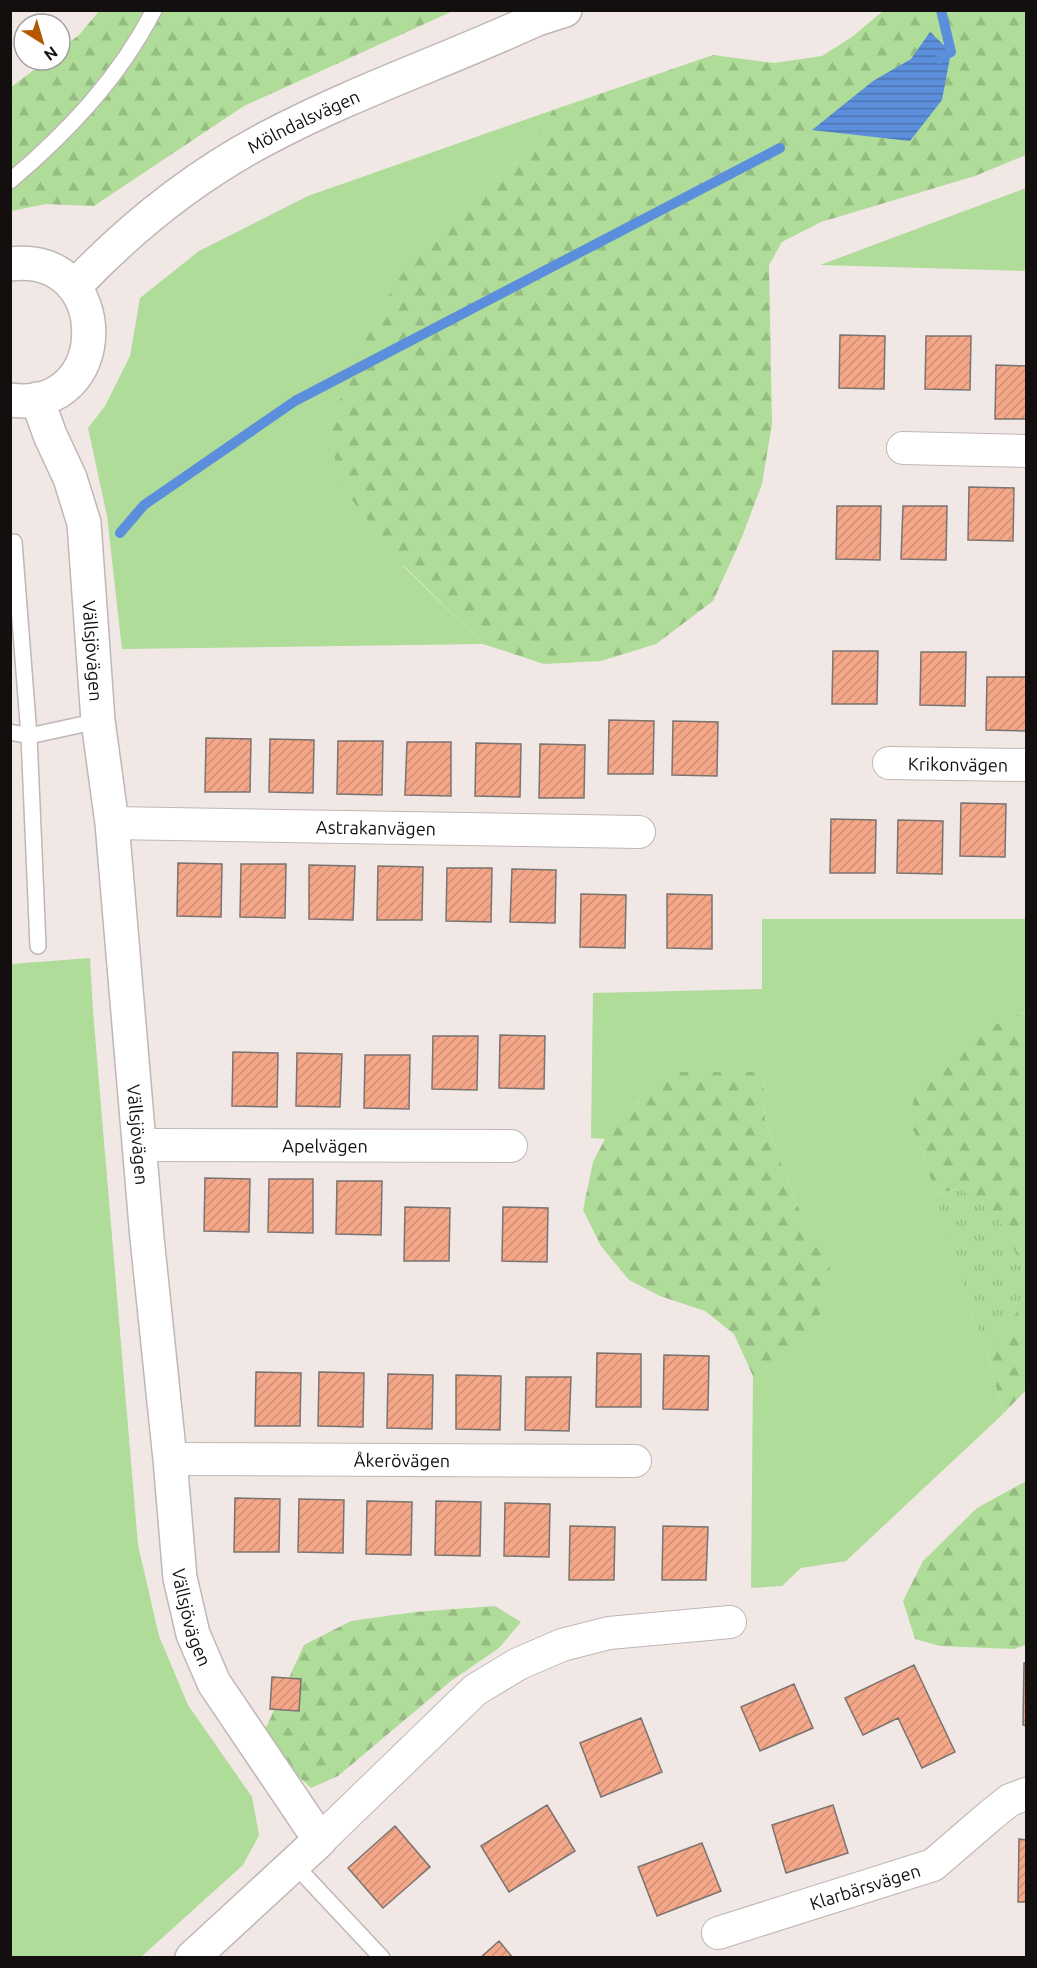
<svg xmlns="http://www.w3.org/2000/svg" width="1037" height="1968" viewBox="0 0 1037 1968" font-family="Ubuntu,sans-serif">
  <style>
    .grass { fill: #afdc98 }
    .forest { fill: url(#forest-firs) }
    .park { fill: url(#park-tufts) }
    .water { fill: url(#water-rules) }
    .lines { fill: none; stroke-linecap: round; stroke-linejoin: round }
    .stream { stroke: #5c8fdb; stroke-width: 10 }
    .building { fill: url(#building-hatch); stroke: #7a7370; stroke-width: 1.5 }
    .lane-casing { stroke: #bfb7b4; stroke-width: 18 }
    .street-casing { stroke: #bfb7b4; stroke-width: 34 }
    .secondary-casing { stroke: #bfb7b4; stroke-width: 36 }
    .lane { stroke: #fff; stroke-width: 15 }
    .street { stroke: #fff; stroke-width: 32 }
    .secondary { stroke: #fff; stroke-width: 33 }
    .labels { text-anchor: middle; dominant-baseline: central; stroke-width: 4.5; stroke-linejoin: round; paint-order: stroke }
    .street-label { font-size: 18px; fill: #120f0e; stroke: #fff }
  </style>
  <defs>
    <pattern id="forest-firs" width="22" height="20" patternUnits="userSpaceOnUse" patternTransform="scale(1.5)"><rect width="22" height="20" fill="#afdc98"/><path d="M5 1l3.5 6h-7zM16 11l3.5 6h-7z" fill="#96bc82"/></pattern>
    <pattern id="park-tufts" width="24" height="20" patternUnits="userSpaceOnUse" patternTransform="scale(1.5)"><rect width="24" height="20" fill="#afdc98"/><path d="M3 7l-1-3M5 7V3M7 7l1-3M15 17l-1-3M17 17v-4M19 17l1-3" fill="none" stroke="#96bc82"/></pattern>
    <pattern id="water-rules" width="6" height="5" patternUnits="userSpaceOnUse" patternTransform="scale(1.5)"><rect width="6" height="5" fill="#5c8fdb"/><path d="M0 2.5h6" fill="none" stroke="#4b73b0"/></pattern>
    <pattern id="building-hatch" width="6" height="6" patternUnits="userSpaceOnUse" patternTransform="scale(1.5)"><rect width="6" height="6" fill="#f4a789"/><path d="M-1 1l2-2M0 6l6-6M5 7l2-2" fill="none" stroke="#d08f75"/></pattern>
  </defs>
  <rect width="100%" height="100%" fill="#f1e8e5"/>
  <path class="grass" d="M553,110L516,163L442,219L403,566L483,644L122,649L107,516L88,428L105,406L130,356L140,298L199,251L308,196Z
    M1026,188V271L820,265Z
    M762,919H1026V1012L1007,1018L910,1121L924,1155L975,1325L984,1340L1003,1414L846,1561L801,1568L782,1586L751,1588L753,1376L796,1351L830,1268L797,1205L765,1121L763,1073L638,1101L605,1139L591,1138L593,993L762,989Z
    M90,958L93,1011L138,1545L159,1636L188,1705L252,1797L259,1835L243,1865L141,1957H11V964Z"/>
  <path class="forest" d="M99,11H453L244,106L94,206L46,204L11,211L10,88L47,60H60V50L80,34Z
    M883,11H1026V155L975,176L821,222L782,242L769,265L772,424L762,484L742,537L713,601L656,644L601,661L544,664L483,644L403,565L338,482L330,424L373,321L399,278L442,219L516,163L553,110L713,55L774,63L822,56L852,37Z
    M1026,1012V1390L1003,1414L984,1340H997L959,1189L935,1194L924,1155L910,1122L916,1086L960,1047L1007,1018Z
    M670,1072H763L765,1121L797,1205L830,1267L826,1305L796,1351L753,1376L734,1334L705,1311L660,1296L629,1280L601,1246L583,1210L593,1162L611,1127Z
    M1026,1481V1645L1014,1649L940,1646L915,1639L903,1601L923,1561L977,1508Z
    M495,1606L521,1622L499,1648L451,1681L338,1776L311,1788L285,1764L264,1732L304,1645L351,1621L415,1612Z"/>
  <path class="park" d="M959,1189L995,1212L1024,1269L1022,1305L997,1340H984L975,1325L935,1194Z"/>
  <path class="water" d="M930,32L951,52L942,100L910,141L812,130L873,81L911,59Z"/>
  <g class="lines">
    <path class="stream" d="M939,59L951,52L941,10
      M120,533L144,505L295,401L780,148"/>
  </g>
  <path class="building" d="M840,335L885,336L884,389L839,388Z
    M926,336H971L970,390L925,389Z
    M996,365L1026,366V419H995Z
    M969,487L1014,488L1013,541L968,540Z
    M837,506H881L880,560L836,559Z
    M903,506H947L946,560L901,559Z
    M833,651H878L877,704H832Z
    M921,652H966L965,706L920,705Z
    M987,677H1026V731L986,730Z
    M609,720L654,721L653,774H608Z
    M673,721L718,722L717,776L672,775Z
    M206,738L251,739L250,792H205Z
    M270,739L314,740L313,793L269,792Z
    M338,741H383L382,795L337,794Z
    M407,742H451V796L405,795Z
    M476,743L521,744L520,797L475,796Z
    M540,744L585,745L584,798H539Z
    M961,803L1006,804L1005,857L960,856Z
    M831,819L876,820L875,873H830Z
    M898,820L943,821L942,874L897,873Z
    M178,863L222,864L221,917L177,916Z
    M241,864H286L285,918L240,917Z
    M309,865L355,866L353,920L309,919Z
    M378,866L423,867L422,920H377Z
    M447,868H492L491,922L446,921Z
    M512,869L556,870L555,923L510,922Z
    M581,894L626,895L625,948L580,947Z
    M667,894L712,895V949L667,948Z
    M500,1035L545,1036L544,1089L499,1088Z
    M433,1036H478L477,1090L432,1089Z
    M233,1052L278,1053L277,1107L232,1106Z
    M297,1053L342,1054L340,1107L296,1106Z
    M365,1055H410L409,1109L364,1108Z
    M205,1178L250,1179L249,1232L204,1231Z
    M269,1179H313V1233L268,1232Z
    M337,1181H382L381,1235L336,1234Z
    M405,1207L450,1208L449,1261H404Z
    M503,1207L548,1208L547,1262L502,1261Z
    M597,1353L641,1354V1407H596Z
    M664,1355L709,1356L708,1410L663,1409Z
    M256,1372L301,1373L300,1426H255Z
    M319,1372L364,1373L363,1427L318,1426Z
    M388,1374L433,1375L432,1429L387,1428Z
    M456,1375L501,1376L500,1430L456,1429Z
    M526,1377H571L569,1431L525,1430Z
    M235,1498L280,1499L279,1552H234Z
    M299,1499L344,1500L343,1553L298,1552Z
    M367,1501L412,1502L411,1555L366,1554Z
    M436,1501L481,1502L480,1556L435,1555Z
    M505,1503L550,1504L549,1557L504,1556Z
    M570,1526L615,1527L614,1580H569Z
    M663,1526L708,1527L706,1580H662Z
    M1024,1663H1026V1726L1023,1725Z
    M914,1665L955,1752L922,1768L898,1718L863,1735L845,1698Z
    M272,1677L301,1679L299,1711L270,1709Z
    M794,1684L813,1728L760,1751L741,1707Z
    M641,1718L662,1772L601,1797L580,1743Z
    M547,1805L575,1851L509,1892L481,1846Z
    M833,1805L848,1853L786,1873L772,1825Z
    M395,1826L430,1867L383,1908L348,1868Z
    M1019,1839L1026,1840V1902H1018Z
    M702,1843L721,1891L657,1916L638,1867Z
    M499,1941L513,1958H480Z"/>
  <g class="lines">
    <g class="lane-casing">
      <path id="lane" d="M10,181C68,132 119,78 154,10
        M14,542L29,736L38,946
        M10,732L29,736L98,721
        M293,1863L382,1958"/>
    </g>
    <g class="street-casing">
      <g id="street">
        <path d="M903,448L1026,451"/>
        <path id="s1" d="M889,763L1026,765"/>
        <path id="s2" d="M112,823L639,832"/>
        <path id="s3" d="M139,1145L511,1146"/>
        <path id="s4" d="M170,1459L635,1461"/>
        <path d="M320,1840L475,1690L518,1664L562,1645L609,1633L730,1622"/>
        <path id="s5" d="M718,1933L933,1865L991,1815L1010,1800L1026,1794"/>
      </g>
    </g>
    <g class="secondary-casing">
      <g id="secondary">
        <path d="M10,264C115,250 115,415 10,400"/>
        <path id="s6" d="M74,287C130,228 195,176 267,138C354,92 448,60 537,19L565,10"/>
        <path id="s7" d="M37,399L50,435L70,478L84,523L98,721L112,823L147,1238L170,1459L180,1578L193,1634L214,1683L320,1840L192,1958"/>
      </g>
    </g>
    <use href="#lane" class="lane"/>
    <use href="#street" class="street"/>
    <use href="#secondary" class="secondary"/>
  </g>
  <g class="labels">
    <g class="street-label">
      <text stroke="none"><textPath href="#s6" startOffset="285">Mölndalsvägen</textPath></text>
      <text stroke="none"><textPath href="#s7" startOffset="261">Vällsjövägen</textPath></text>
      <text stroke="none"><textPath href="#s1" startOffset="69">Krikonvägen</textPath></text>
      <text stroke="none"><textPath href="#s2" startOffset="264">Astrakanvägen</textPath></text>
      <text stroke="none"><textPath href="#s7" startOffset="747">Vällsjövägen</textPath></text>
      <text stroke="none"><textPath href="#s3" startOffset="186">Apelvägen</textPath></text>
      <text stroke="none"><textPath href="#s4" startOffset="232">Åkerövägen</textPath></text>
      <text stroke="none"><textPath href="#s7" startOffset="1233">Vällsjövägen</textPath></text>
      <text stroke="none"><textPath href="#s5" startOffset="154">Klarbärsvägen</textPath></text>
    </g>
  </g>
  <rect width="1037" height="1968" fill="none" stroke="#120f0e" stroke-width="24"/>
  <g transform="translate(42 42) rotate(143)"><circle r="28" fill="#ffffff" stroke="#a09f9f" stroke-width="1.5"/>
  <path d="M0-4.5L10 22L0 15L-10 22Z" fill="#b45800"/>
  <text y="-9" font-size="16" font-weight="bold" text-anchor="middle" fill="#120f0e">N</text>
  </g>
</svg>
